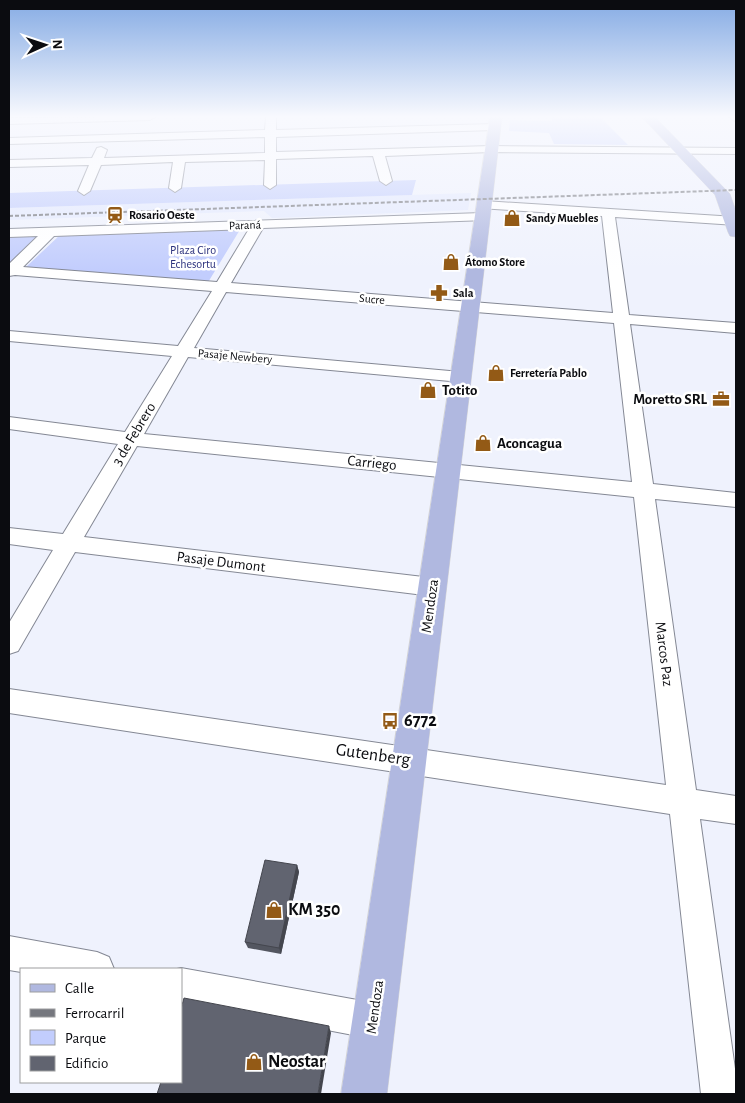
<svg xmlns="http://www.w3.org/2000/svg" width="745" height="1103" viewBox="0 0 745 1103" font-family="'Alegreya Sans',sans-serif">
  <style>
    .built { fill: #e3e9fe }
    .green { fill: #c2cdfd }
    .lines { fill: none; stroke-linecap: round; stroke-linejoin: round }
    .minor-casing { stroke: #848894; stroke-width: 2 }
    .major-casing { stroke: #d3d3d4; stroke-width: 1 }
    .minor { fill: #fff; fill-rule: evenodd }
    .major { fill: #b0b8e0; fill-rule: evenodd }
    .rail { stroke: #75777e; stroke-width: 2; stroke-dasharray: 4 2; stroke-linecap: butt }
    .wall { fill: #535660 }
    .shaded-wall { fill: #44464e }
    .building { fill: #616470; stroke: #44464e }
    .labels { text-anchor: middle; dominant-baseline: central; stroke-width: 5; stroke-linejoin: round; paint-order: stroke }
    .far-poi-label { font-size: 12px; font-weight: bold; fill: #0b0c10; stroke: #fff; text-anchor: start }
    .far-street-label { font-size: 12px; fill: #0b0c10; stroke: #fff }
    .far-park-label { font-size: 12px; fill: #2b317d; stroke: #fff }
    .poi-label { font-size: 15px; font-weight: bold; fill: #0b0c10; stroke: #fff; text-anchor: start }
    .street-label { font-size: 15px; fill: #0b0c10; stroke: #fff }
    .near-poi-label { font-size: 18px; font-weight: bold; fill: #0b0c10; stroke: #fff; text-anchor: start }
    .near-street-label { font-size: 18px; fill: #0b0c10; stroke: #fff }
  </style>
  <rect width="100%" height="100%" fill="#eff2fd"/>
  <path class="built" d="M471,193L468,210L272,218L264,211L9,220V208Z"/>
  <path class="green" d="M552,117H600L628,145L554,144L549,133L509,131L510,120L552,121Z
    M416,180L412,195L9,208V193Z
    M241,228L207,284L26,267L61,234Z
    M42,233L9,267V234Z"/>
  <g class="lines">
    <g class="minor-casing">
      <path id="minor" d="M155,117L150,120L9,124V118Z
        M266,117H276V130L494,124L499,127L494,130L276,137V152L491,146L736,148V154L491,152L385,156L392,181L386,185L380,181L373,156L276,159V185L270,189L264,185L265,160L185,162L181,188L175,192L169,188L173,162L101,165L90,191L84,195L78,191L89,165L9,167V160L92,158L97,148L101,147L107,150L104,158L265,153V137L9,144V138L265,130Z
        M729,117H736V122Z
        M484,201L736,217V225L615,217L629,315L736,323V333L630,324L653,484L736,493V507L655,499L696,790L736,796V824L700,819L736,1076V1094H701L670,814L9,713V689L666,785L634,497L137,446L84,537L432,578L440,581L444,587L440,593L432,596L75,552L18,651L9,654V623L53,550L9,544V528L63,534L118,444L9,429V417L125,432L172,356L9,341V331L178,346L212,291L15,275L9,276V264L38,236L9,237V229L482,213L489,217L487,220L263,228L231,283L613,313L602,216L479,208L478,205ZM249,229L217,282L23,267L54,236ZM226,292L614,323L632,482L144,434L188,357L461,382L467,381L470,377L467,373L461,372L194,348Z
        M9,936L97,952L109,957L114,969H21V972L9,970Z
        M181,968L374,1003L387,1008L392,1021L387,1034L374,1039L181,1002V969H177Z"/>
    </g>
    <g class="major-casing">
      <path id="major" d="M490,117H502L387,1094H341Z
        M642,117H655L730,194L736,211V237L730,236L728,232L715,195Z"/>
    </g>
    <use href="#minor" class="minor"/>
    <use href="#major" class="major"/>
    <path class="rail" d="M9,216L736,190"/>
  </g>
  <path class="wall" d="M297,865L299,872L281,954L248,948L245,942Z"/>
  <path class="shaded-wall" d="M297,865L299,872L281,954L279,948Z
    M329,1026L331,1033L321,1094H318Z"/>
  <path class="building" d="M265,860L297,865L279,948L245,942Z
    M184,998L329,1026L318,1094H157L161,1082H181V1009Z"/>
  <linearGradient id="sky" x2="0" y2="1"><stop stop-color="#85abe4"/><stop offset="0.43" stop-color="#f8f9fe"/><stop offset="1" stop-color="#f8f9fe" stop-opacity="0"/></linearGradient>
  <rect width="745" height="271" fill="url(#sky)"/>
  <defs>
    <g id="station-bare" transform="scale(1.35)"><path d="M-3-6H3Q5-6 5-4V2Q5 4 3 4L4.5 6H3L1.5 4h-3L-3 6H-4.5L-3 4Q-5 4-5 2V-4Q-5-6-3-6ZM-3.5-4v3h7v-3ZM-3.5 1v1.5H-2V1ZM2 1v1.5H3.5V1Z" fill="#935a16" stroke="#fff" stroke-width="2.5" paint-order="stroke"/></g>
    <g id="shop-bare" transform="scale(1.35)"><path d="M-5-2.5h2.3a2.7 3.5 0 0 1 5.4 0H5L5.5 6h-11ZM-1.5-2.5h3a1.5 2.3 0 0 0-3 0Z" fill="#935a16" stroke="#fff" stroke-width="2.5" paint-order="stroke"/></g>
    <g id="pharmacy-bare" transform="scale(1.35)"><path d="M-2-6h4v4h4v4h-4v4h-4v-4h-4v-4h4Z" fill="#935a16" stroke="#fff" stroke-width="2.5" paint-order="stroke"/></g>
    <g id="office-bare" transform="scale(1.35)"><path d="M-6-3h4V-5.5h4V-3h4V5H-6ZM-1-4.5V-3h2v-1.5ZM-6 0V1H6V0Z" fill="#935a16" stroke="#fff" stroke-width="2.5" paint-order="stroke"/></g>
    <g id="bus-bare" transform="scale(1.35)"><path d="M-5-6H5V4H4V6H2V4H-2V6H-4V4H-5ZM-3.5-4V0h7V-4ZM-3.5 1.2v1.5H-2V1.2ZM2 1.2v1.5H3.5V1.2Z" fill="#935a16" stroke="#fff" stroke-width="2.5" paint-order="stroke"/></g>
  </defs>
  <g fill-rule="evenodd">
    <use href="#station-bare" x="115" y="215"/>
    <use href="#shop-bare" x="512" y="218"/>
    <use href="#shop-bare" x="451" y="262"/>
    <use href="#pharmacy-bare" x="439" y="293"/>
    <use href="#shop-bare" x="496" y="373"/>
    <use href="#shop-bare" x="428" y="390"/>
    <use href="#office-bare" x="721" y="399"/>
    <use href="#shop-bare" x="483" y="443"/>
    <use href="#bus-bare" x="390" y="721"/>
    <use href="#shop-bare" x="274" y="910"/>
    <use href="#shop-bare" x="254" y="1062"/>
  </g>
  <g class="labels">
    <g class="far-poi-label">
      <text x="129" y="215">Rosario Oeste</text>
      <text x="526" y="218">Sandy Muebles</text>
      <text x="465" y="262">Átomo Store</text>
      <text x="453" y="293">Sala</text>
      <text x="510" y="373">Ferretería Pablo</text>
    </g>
    <g class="far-street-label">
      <text transform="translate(245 225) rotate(-2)">Paraná</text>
      <text transform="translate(372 299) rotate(5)">Sucre</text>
      <text transform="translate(235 356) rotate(5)">Pasaje Newbery</text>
    </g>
    <g class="far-park-label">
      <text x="193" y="250">Plaza Ciro<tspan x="193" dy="14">Echesortu</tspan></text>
    </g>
    <g class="poi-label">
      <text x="442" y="390">Totito</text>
      <text x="707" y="399" text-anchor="end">Moretto SRL</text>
      <text x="497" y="443">Aconcagua</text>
    </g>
    <g class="street-label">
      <text transform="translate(134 434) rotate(-59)">3 de Febrero</text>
      <text transform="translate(372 463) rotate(6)">Carriego</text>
      <text transform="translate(221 562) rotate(7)">Pasaje Dumont</text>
      <text transform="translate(430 606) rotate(-82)">Mendoza</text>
      <text transform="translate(664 654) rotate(83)">Marcos Paz</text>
      <text transform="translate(375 1007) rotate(-82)">Mendoza</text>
    </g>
    <g class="near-poi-label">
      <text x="404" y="721">6772</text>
      <text x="288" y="910">KM 350</text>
      <text x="268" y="1062">Neostar</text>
    </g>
    <g class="near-street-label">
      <text transform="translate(373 755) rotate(8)">Gutenberg</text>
    </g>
  </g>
  <rect width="745" height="1103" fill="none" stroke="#0b0c10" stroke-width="20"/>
  <rect x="20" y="968" width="162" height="115" fill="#ffffff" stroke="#9d9e9f"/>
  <rect x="30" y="984" width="25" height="8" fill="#b0b8e0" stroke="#9d9e9f"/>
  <text x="65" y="993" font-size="15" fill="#0b0c10">Calle</text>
  <rect x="30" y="1009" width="25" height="8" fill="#75777e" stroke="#9d9e9f"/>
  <text x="65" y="1018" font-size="15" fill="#0b0c10">Ferrocarril</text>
  <rect x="30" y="1030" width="25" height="15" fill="#c2cdfd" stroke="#9d9e9f"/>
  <text x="65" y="1043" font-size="15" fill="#0b0c10">Parque</text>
  <rect x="30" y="1056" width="25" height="15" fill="#616470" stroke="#9d9e9f"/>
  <text x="65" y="1068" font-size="15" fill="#0b0c10">Edificio</text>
  <g transform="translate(45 45) rotate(87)" stroke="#ffffff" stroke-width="4" paint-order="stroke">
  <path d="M0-4L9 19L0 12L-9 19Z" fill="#0b0c10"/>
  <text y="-8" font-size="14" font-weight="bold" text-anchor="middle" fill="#0b0c10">N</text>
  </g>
</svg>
